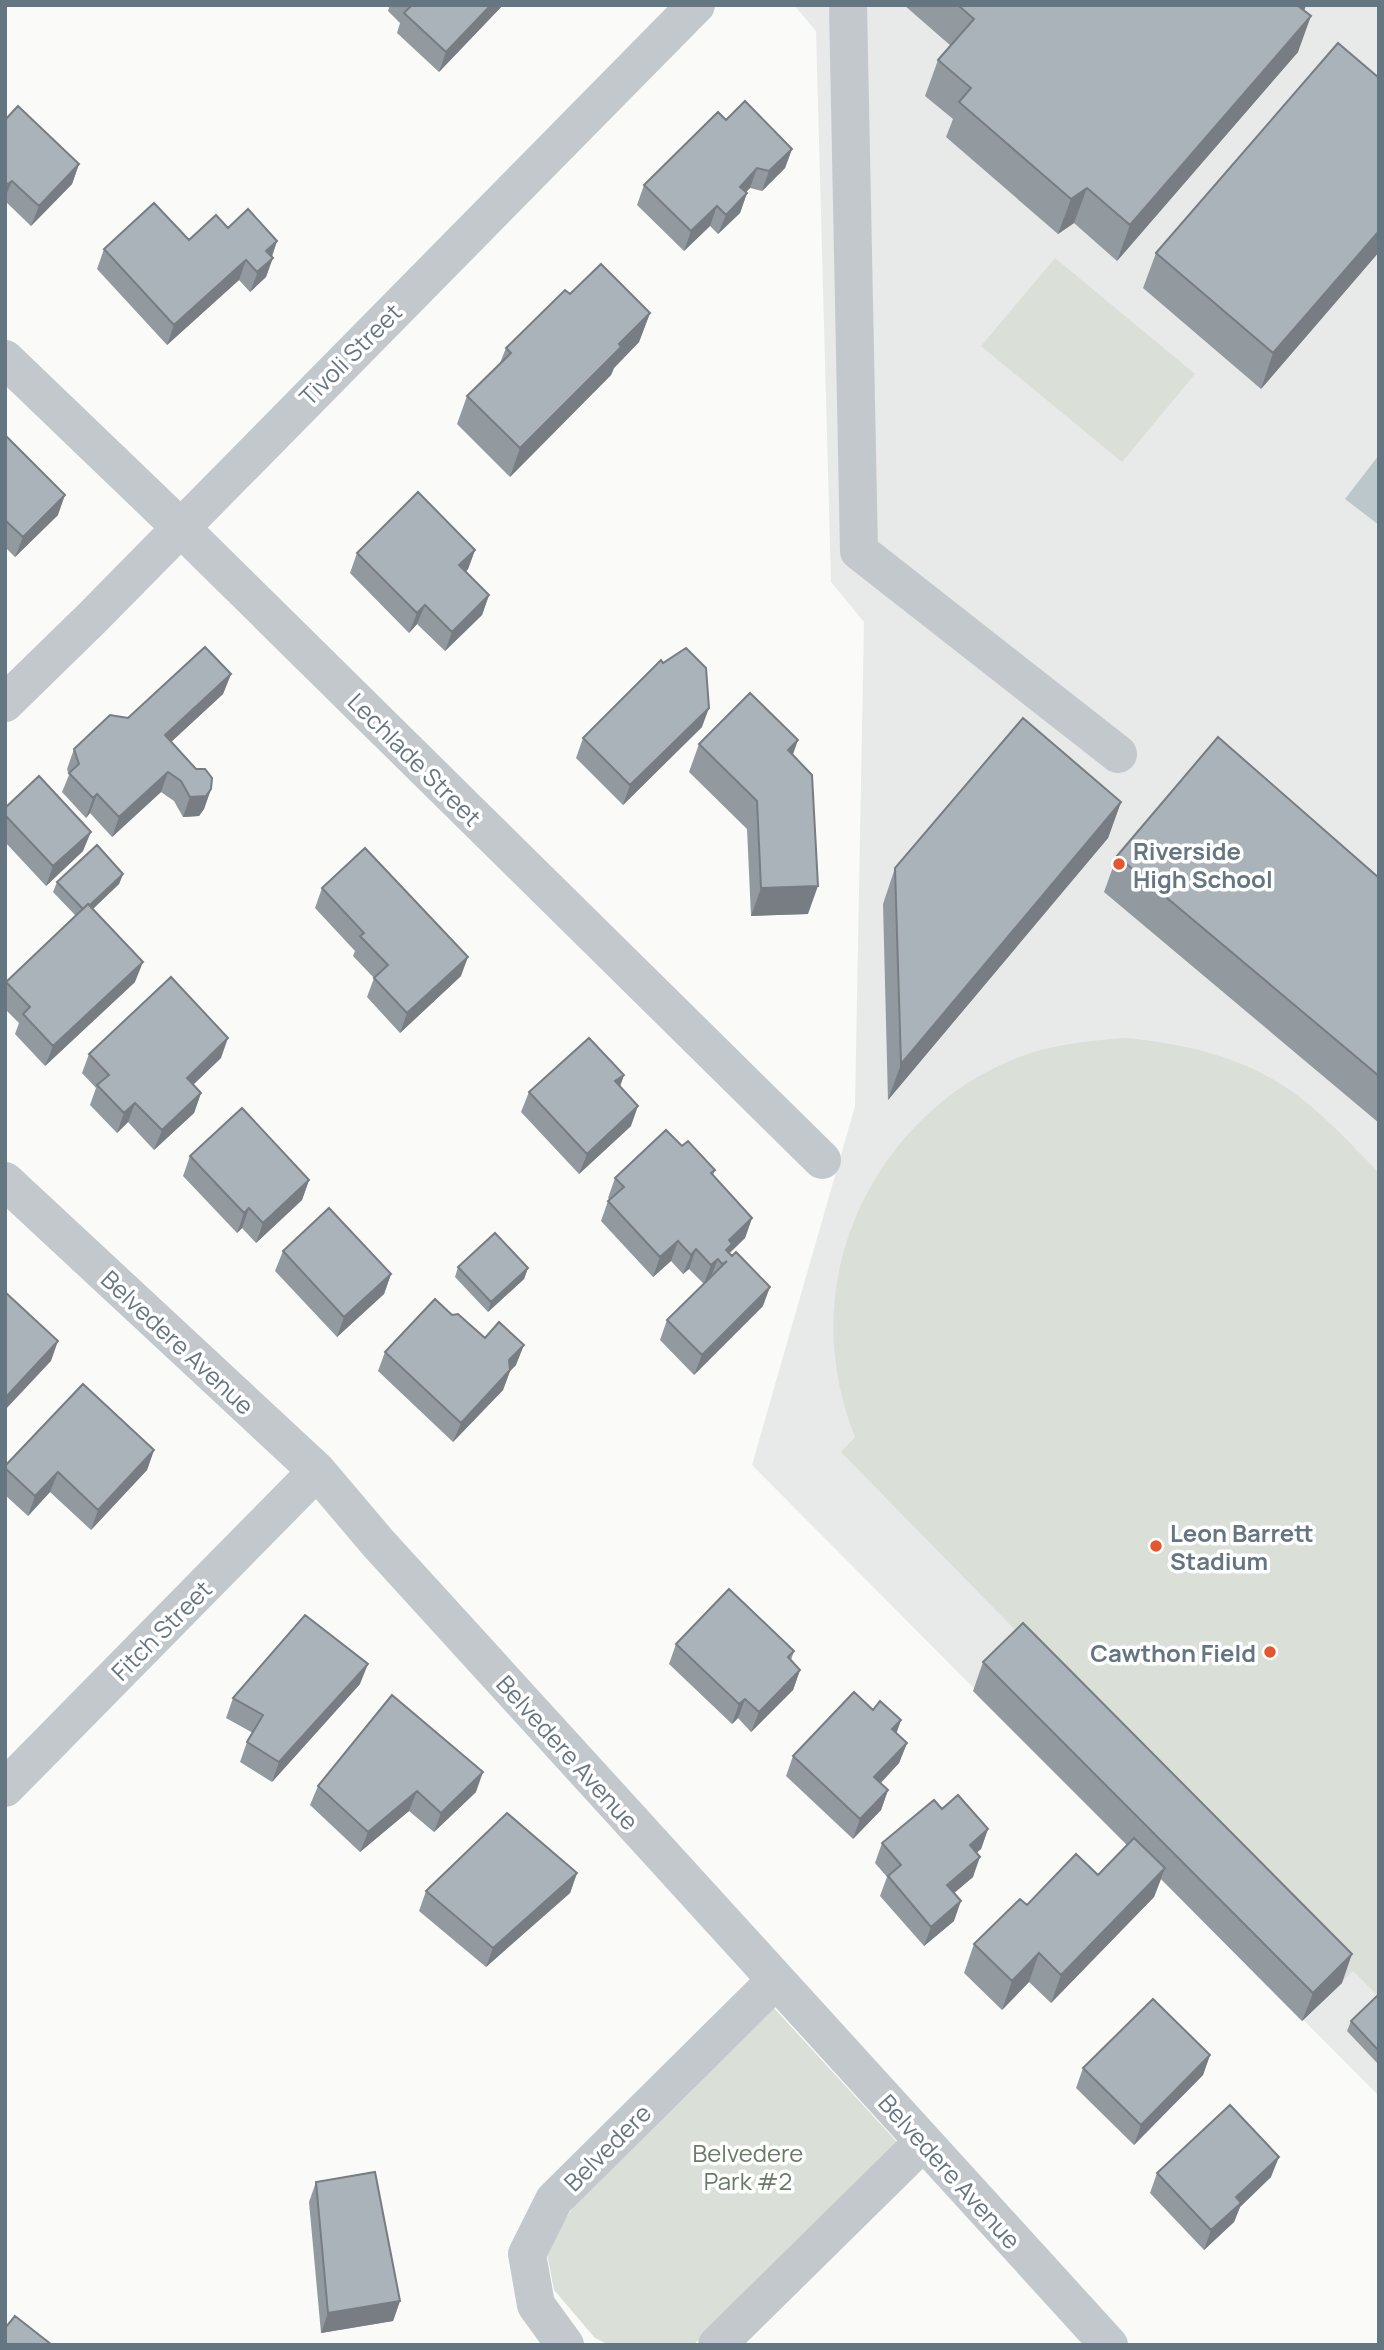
<svg xmlns="http://www.w3.org/2000/svg" width="1384" height="2350" viewBox="0 0 1384 2350" font-family="Manrope,sans-serif">
  <style>
    .built { fill: #e8e9e9 }
    .green { fill: #dadfd7 }
    .water { fill: #bbc7cb }
    .lines { fill: none; stroke-linecap: round; stroke-linejoin: round }
    .minor { stroke: #c3c8cc; stroke-width: 38 }
    .wall { fill: #929a9f }
    .shaded-wall { fill: #777d82 }
    .building { fill: #aab3b9; stroke: #777d82; stroke-width: 2 }
    .poi-dot { fill: #e4572e; stroke: #fff; stroke-width: 2.5 }
    .labels { text-anchor: middle; dominant-baseline: central; stroke-width: 7; stroke-linejoin: round; paint-order: stroke }
    .street-label { font-size: 24px; fill: #657683; stroke: #fff }
    .poi-label { font-size: 24px; font-weight: bold; fill: #657683; stroke: #fff; text-anchor: start }
    .park-label { font-size: 24px; fill: #687a64; stroke: #fff }
  </style>
  <rect width="100%" height="100%" fill="#fafaf8"/>
  <path class="built" d="M794,5H1379V2096L752,1465L855,1106L864,622L831,582L816,31Z"/>
  <path class="green" d="M1055,258L1195,374L1122,462L981,346Z
    M1126,1038C1188,1044 1247,1058 1297,1095C1327,1118 1353,1146 1379,1173V1997L1353,1971L1302,2021L973,1691L1024,1639L841,1452L855,1437C847,1416 840,1393 837,1371C814,1233 903,1091 1037,1051C1066,1043 1096,1040 1126,1038Z
    M774,2008L907,2153L693,2345H609L595,2338L554,2290L546,2248L588,2185Z"/>
  <path class="water" d="M1379,455V525L1345,499Z"/>
  <g class="lines">
    <path class="minor" d="M848,5L859,551L1118,754
      M5,359L180,527L822,1160
      M5,703L92,618L696,5
      M5,1181L317,1471L378,1543L1109,2345
      M5,1788L317,1471
      M565,2345L536,2305L527,2254L554,2200L776,1980
      M717,2345L923,2142"/>
  </g>
  <path class="wall" d="M390,5H503L439,72L397,33L400,23L388,11Z
    M904,5H1306L1304,11L1298,52L1117,261L1074,223L1058,234L946,137L953,119L925,96L938,60L951,46Z
    M1379,78V252L1261,389L1143,288L1156,253Z
    M5,120L79,164L72,184L31,226L5,201Z
    M726,120L792,149L785,168L762,191L750,188L746,192L747,193L740,213L718,234L710,226L684,251L637,205L644,185Z
    M228,228L277,241L266,277L250,292L239,280L167,345L97,269L104,249L189,240Z
    M570,294L650,313L639,342L614,368L611,375L510,477L457,424L467,396L500,363L506,348Z
    M5,435L58,515L15,557L5,547Z
    M475,550L468,569L466,572L489,595L482,615L445,651L417,624L409,633L350,573L357,553Z
    M663,663L702,727L623,805L576,758L583,738Z
    M231,674L223,694L171,742L211,789L204,809L199,816L183,817L174,801L161,792L112,837L90,813L86,818L62,792L69,775L67,769L74,749L128,718Z
    M699,744L793,755L808,914L751,916L747,829L689,772Z
    M1121,802L1108,838L888,1100L883,904L895,868Z
    M5,808L83,851L46,886L5,842Z
    M1117,856L1379,878V1123L1104,892Z
    M123,874L119,884L93,909L135,982L45,1066L15,1034L19,1023L5,1009L6,982L76,916L53,892L57,882Z
    M322,888L461,976L400,1033L367,997L374,978L353,956L355,951L315,908Z
    M89,1054L221,1058L193,1085L201,1093L194,1113L154,1150L128,1122L117,1133L90,1105L96,1088L82,1073Z
    M624,1075L620,1086L631,1126L579,1174L521,1112L529,1092Z
    M682,1146L715,1170L713,1175L752,1218L745,1238L729,1254L763,1306L694,1375L660,1340L667,1320L704,1284L689,1269L683,1274L671,1261L653,1277L601,1221L608,1201L610,1200L608,1198L615,1178Z
    M190,1156L309,1180L302,1200L256,1243L242,1228L237,1233L183,1176Z
    M283,1251L391,1274L384,1294L337,1337L275,1271Z
    M458,1267L528,1268L524,1279L488,1312L455,1277Z
    M452,1315L485,1338L516,1365L510,1371L503,1390L453,1442L378,1371L385,1352Z
    M154,1450L147,1470L91,1530L50,1492L28,1516L5,1495V1466Z
    M676,1644L794,1651L791,1660L800,1670L793,1690L751,1732L738,1718L732,1724L669,1664Z
    M983,1662L1342,1983L1302,2021L1161,1879L1154,1897L1051,2003L1029,1982L1002,2010L964,1973L974,1944L1027,1905L1098,1875L1127,1845L973,1691Z
    M360,1684L272,1782L240,1762L247,1742L253,1733L226,1718L233,1698Z
    M873,1710L901,1720L896,1733L907,1743L899,1763L881,1783L888,1790L881,1810L853,1839L786,1776L793,1756Z
    M318,1786L476,1792L434,1832L409,1811L360,1852L310,1805Z
    M942,1809L988,1829L981,1849L976,1853L973,1877L954,1893V1921L924,1946L880,1896L887,1877L875,1863L882,1843Z
    M577,1873L570,1893L486,1967L419,1911L426,1891Z
    M1379,1994V2065L1347,2031L1351,2021Z
    M1210,2055L1203,2075L1134,2145L1076,2088L1083,2068Z
    M1157,2173L1271,2177L1240,2207L1234,2222L1204,2250L1150,2193Z
    M316,2182L400,2301L393,2321L321,2333L309,2202Z"/>
  <path class="shaded-wall" d="M491,5H503L439,72L446,52Z
    M1299,5H1306L1298,28L1285,42Z
    M1311,16L1298,52L1117,261L1130,225Z
    M792,149L785,168L762,191L769,171Z
    M79,164L72,184L31,226L39,206Z
    M757,168L750,188L732,206L740,187Z
    M12,181L5,198V191L8,184Z
    M1087,188L1074,223L1058,234L1071,199Z
    M747,193L740,213L718,234L726,215Z
    M717,206L710,226L684,251L691,231Z
    M1379,231V252L1261,389L1273,353Z
    M277,241L270,260L273,258L266,277L250,292L266,251Z
    M246,260L239,280L167,345L174,325Z
    M650,313L639,342L614,368L611,375L510,477L520,448Z
    M65,495L58,515L15,557L23,537Z
    M475,550L468,569L452,585L459,565Z
    M489,595L482,615L445,651L452,632Z
    M425,605L417,624L409,633L417,613Z
    M231,674L223,694L157,755L165,735Z
    M709,708L702,727L623,805L630,785Z
    M798,740L788,769V750Z
    M168,772L161,792L112,837L119,817Z
    M211,789L204,809L199,816L183,817L190,797Z
    M97,794L90,813L86,818L93,798Z
    M1121,802L1108,838L888,1100L901,1064Z
    M91,832L83,851L46,886L53,866Z
    M123,874L119,884L80,921L84,910Z
    M818,886L808,914L751,916L761,888Z
    M468,957L461,976L400,1033L407,1013Z
    M143,962L135,982L45,1066L53,1046Z
    M228,1038L221,1058L179,1098L187,1078Z
    M624,1075L617,1095L615,1081Z
    M201,1093L194,1113L154,1150L162,1130Z
    M135,1103L128,1122L117,1133L124,1113Z
    M638,1106L631,1126L579,1174L587,1154Z
    M309,1180L302,1200L256,1243L263,1223Z
    M249,1208L242,1228L237,1233L244,1213Z
    M752,1218L745,1238L729,1253L719,1281L715,1284L722,1264L729,1240Z
    M678,1241L671,1261L653,1277L660,1257Z
    M696,1249L689,1269L683,1274L691,1255Z
    M718,1259L710,1279L704,1284L711,1265Z
    M528,1268L524,1279L488,1312L491,1302Z
    M391,1274L384,1294L337,1337L344,1317Z
    M770,1287L763,1306L694,1375L702,1355Z
    M58,1341L51,1361L5,1410V1398Z
    M524,1345L516,1365L510,1371L503,1390L453,1442L461,1423L509,1360Z
    M154,1450L147,1470L91,1530L98,1510Z
    M58,1472L50,1492L28,1516L35,1496Z
    M368,1664L360,1684L272,1782L279,1762Z
    M800,1670L793,1690L751,1732L759,1712Z
    M745,1699L738,1718L732,1724L739,1704Z
    M901,1720L894,1740L892,1729Z
    M907,1743L899,1763L867,1797L874,1777Z
    M483,1772L476,1792L434,1832L441,1813Z
    M888,1790L881,1810L853,1839L860,1819Z
    M417,1791L409,1811L360,1852L368,1832Z
    M988,1829L981,1849L962,1865L970,1845Z
    M980,1857L973,1877L940,1905L947,1885Z
    M1165,1868L1154,1897L1051,2003L1061,1975Z
    M577,1873L570,1893L486,1967L493,1948Z
    M961,1901L954,1921L924,1946L931,1927Z
    M1039,1953L1029,1982L1002,2010L1012,1981Z
    M1352,1954L1342,1983L1302,2021L1313,1993Z
    M1210,2055L1203,2075L1134,2145L1141,2125Z
    M1279,2157L1271,2177L1240,2207L1234,2222L1204,2250L1211,2230L1236,2197Z
    M400,2301L393,2321L321,2333L328,2313Z"/>
  <path class="building" d="M410,5H491L446,52L404,13L411,6Z
    M958,5H1299L1298,6L1311,16L1130,225L1087,188L1071,199L959,102L971,88L938,60L974,19Z
    M1338,43L1379,78V231L1273,353L1156,253Z
    M745,101L792,149L769,171L757,168L740,187L747,193L726,215L717,206L691,231L644,185L718,112L726,120Z
    M18,106L79,164L39,206L12,181L8,184L5,182V120Z
    M154,203L189,240L216,215L228,228L248,209L277,241L266,251L273,258L257,272L246,260L174,325L104,249Z
    M601,264L650,313L619,344L621,347L520,448L467,396L511,353L506,348L565,290L570,294Z
    M5,435L65,495L23,537L5,520Z
    M418,492L475,550L459,565L489,595L452,632L425,605L417,613L357,553Z
    M205,647L231,674L165,735L196,769H205L212,778L211,789L206,796L190,797L181,781L168,772L119,817L97,794L93,798L69,773L79,764L74,749L110,715L128,718Z
    M686,648L706,668L709,708L630,785L583,738L661,660L663,663Z
    M750,693L798,740L788,750L812,775L818,886L761,888L757,801L699,744Z
    M1023,718L1121,802L901,1064L895,868Z
    M1218,737L1379,878V1076L1117,856Z
    M39,776L91,832L53,866L5,815V808Z
    M97,845L123,874L90,905L88,904L83,909L57,882Z
    M365,848L468,957L407,1013L374,978L388,965L360,936L364,933L322,888Z
    M88,904L143,962L53,1046L23,1014L30,1007L6,982Z
    M171,977L228,1038L187,1078L201,1093L162,1130L135,1103L124,1113L97,1085L109,1075L89,1054Z
    M589,1038L624,1075L615,1081L638,1106L587,1154L529,1092Z
    M242,1108L309,1180L263,1223L249,1208L244,1213L190,1156Z
    M666,1130L682,1146L688,1141L715,1170L711,1173L752,1218L729,1240L732,1244L726,1250L732,1256L736,1252L770,1287L702,1355L667,1320L727,1261L722,1264L718,1259L711,1265L696,1249L691,1255L678,1241L660,1257L608,1201L624,1187L615,1178Z
    M329,1208L391,1274L344,1317L283,1251Z
    M495,1233L528,1268L491,1302L458,1267Z
    M5,1292L58,1341L5,1398Z
    M435,1299L452,1315L458,1314L485,1338L499,1322L524,1345L509,1360L510,1370L461,1423L385,1352Z
    M83,1384L154,1450L98,1510L58,1472L35,1496L5,1468V1466Z
    M729,1589L794,1651L788,1657L800,1670L759,1712L745,1699L739,1704L676,1644Z
    M305,1615L368,1664L279,1762L247,1742L263,1715L233,1698Z
    M1023,1623L1352,1954L1313,1993L983,1662Z
    M854,1692L873,1710L880,1701L901,1720L892,1729L907,1743L874,1777L888,1790L860,1819L793,1756Z
    M392,1695L483,1772L441,1813L417,1791L368,1832L318,1786Z
    M958,1795L988,1829L970,1845L980,1857L947,1885L961,1901L931,1927L888,1876L901,1865L882,1843L934,1800L942,1809Z
    M507,1813L577,1873L493,1948L426,1891Z
    M1134,1838L1165,1868L1061,1975L1039,1953L1012,1981L974,1944L1020,1899L1027,1905L1076,1854L1098,1875Z
    M1379,1994V2051L1351,2021Z
    M1153,1999L1210,2055L1141,2125L1083,2068Z
    M1230,2105L1279,2157L1236,2197L1241,2203L1211,2230L1157,2173Z
    M375,2172L400,2301L328,2313L316,2182Z
    M15,2316L52,2345H5V2328Z"/>
  <g class="poi-dot">
    <circle cx="1119" cy="864" r="7"/>
    <circle cx="1156" cy="1546" r="7"/>
    <circle cx="1270" cy="1652" r="7"/>
  </g>
  <g class="labels">
    <g class="street-label">
      <text transform="translate(350 354) rotate(-45)">Tivoli Street</text>
      <text transform="translate(415 759) rotate(45)">Lechlade Street</text>
      <text transform="translate(178 1342) rotate(43)">Belvedere Avenue</text>
      <text transform="translate(161 1630) rotate(-45)">Fitch Street</text>
      <text transform="translate(568 1752) rotate(48)">Belvedere Avenue</text>
      <text transform="translate(607 2147) rotate(-45)">Belvedere</text>
      <text transform="translate(950 2171) rotate(48)">Belvedere Avenue</text>
    </g>
    <g class="poi-label">
      <text x="1133" y="850">Riverside<tspan x="1133" dy="28">High School</tspan></text>
      <text x="1170" y="1532">Leon Barrett<tspan x="1170" dy="28">Stadium</tspan></text>
      <text x="1256" y="1652" text-anchor="end">Cawthon Field</text>
    </g>
    <g class="park-label">
      <text x="748" y="2152">Belvedere<tspan x="748" dy="28">Park #2</tspan></text>
    </g>
  </g>
  <rect width="1384" height="2350" fill="none" stroke="#657683" stroke-width="14"/>
</svg>
